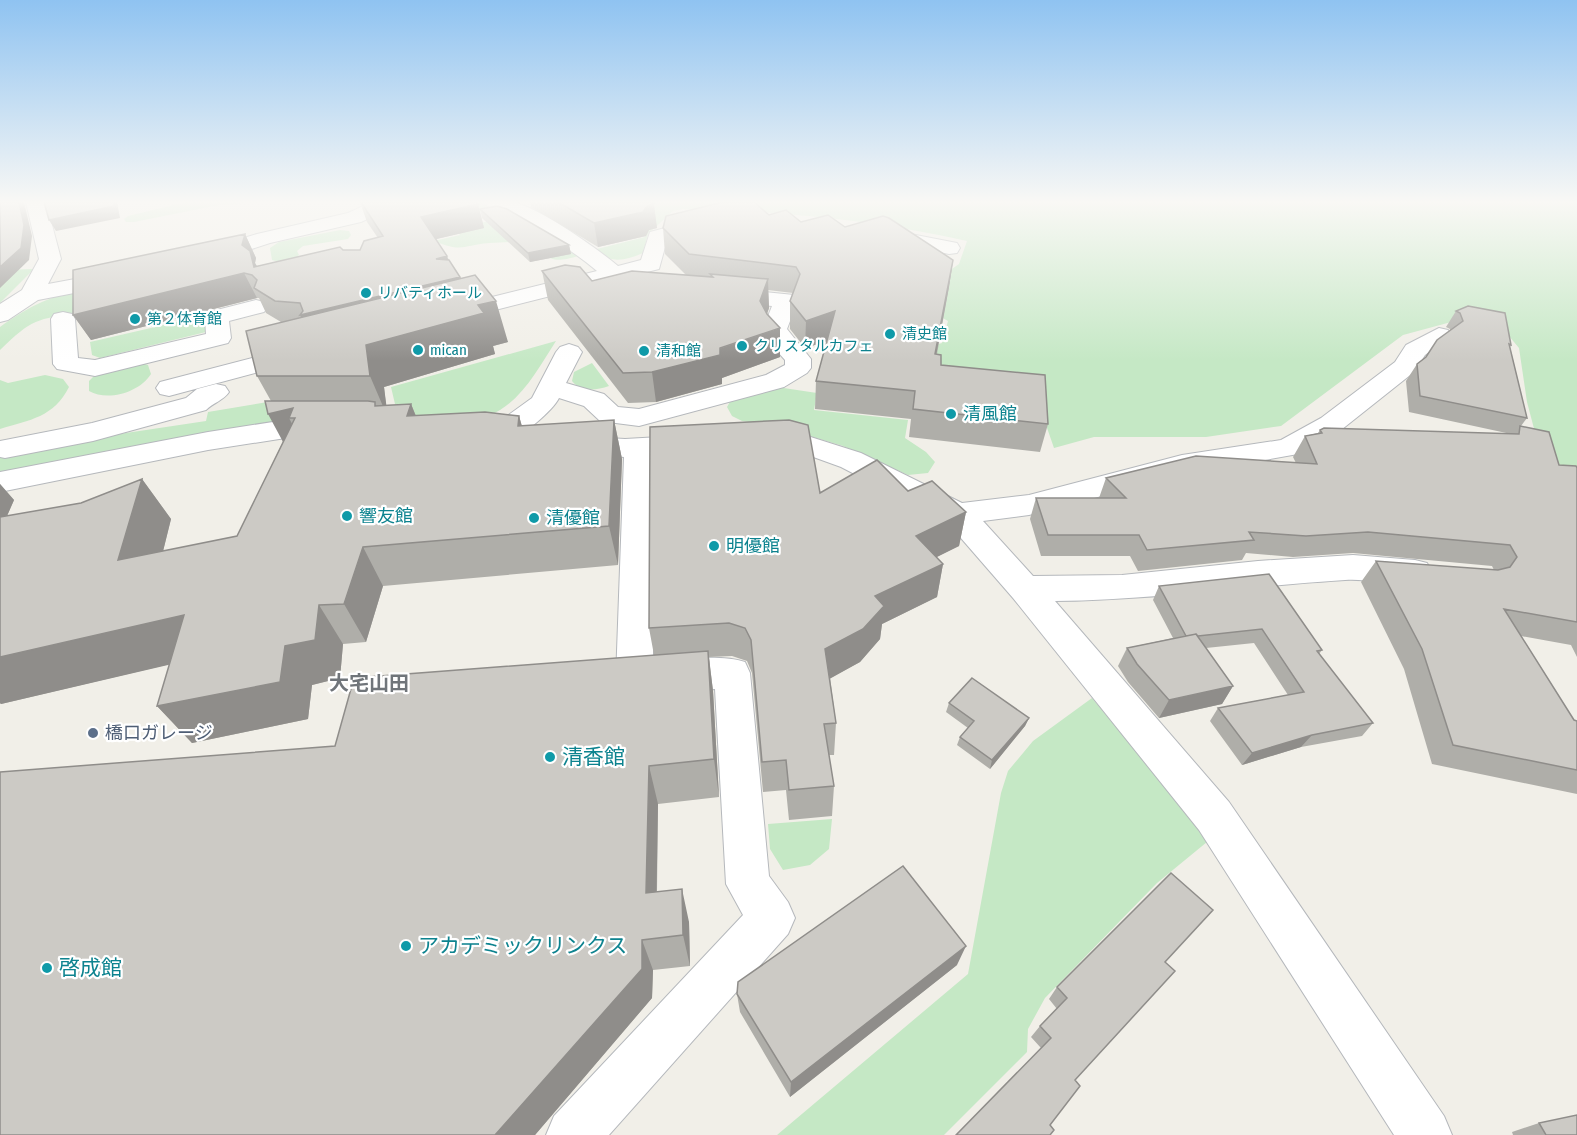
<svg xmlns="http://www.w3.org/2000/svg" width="1577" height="1135" viewBox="0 0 1577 1135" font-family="'Fira Sans Condensed','Noto Sans JP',sans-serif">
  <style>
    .green { fill: #c5e8c5 }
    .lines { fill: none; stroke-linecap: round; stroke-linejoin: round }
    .minor-casing { stroke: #b5b8bc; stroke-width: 2 }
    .minor { fill: #fff; fill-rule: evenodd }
    .wall { fill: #afaea9 }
    .shaded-wall { fill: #8f8d8a }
    .building { fill: #cccac5; stroke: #8f8d8a; stroke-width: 1.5 }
    .culture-dot { fill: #0f9aa8; stroke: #fff; stroke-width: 2 }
    .service-dot { fill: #5c6f8a; stroke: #fff; stroke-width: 2 }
    .labels { text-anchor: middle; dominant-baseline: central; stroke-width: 4.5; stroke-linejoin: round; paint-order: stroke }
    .far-culture-label { font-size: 15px; fill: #0d838f; stroke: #fff; text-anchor: start }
    .culture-label { font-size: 18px; fill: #0d838f; stroke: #fff; text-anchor: start }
    .service-label { font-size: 18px; fill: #4e5e75; stroke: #fff; text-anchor: start }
    .neighbourhood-label { font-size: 20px; font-weight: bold; fill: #70757a; stroke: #fff }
    .near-culture-label { font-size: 21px; fill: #0d838f; stroke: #fff; text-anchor: start }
  </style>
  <rect width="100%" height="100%" fill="#f1efe8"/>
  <path class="green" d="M186,202H273L219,205L134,222H126L124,219L128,216Z
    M472,202H482L568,247L578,256C551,264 549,260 532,240C517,242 504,242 489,243C463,245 463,253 434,241L460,235L455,229L489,221Z
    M631,202H1577V549L1541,455L1527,402L1519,348L1494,318H1466L1403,335L1281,426L1206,437H1094L1054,448L1037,399L907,353L942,343L948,321L939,316L919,292L959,264L967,241C873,220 780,211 683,209L673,211L648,234L643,253C627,260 608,265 597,249L645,237Z
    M340,230L349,231L351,235L348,239L303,246L297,251L299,255C293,261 279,263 272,260L270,248L279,242Z
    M34,269L0,303V270Z
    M80,290V312C36,320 33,318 0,350V327C26,308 48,297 80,290Z
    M203,316L206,332L100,358L92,355L90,342Z
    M556,341C541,364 525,395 500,410C476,425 427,420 399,421L391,387Z
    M142,363L148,365L151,374C140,392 108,402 89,391V381L94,376Z
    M592,363L609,386C595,391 581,392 572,381L574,372Z
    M45,375L63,379L69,387C54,417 30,420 0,429V376V380L8,383Z
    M777,387L817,393L814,410L908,420L905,438L926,452L935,462L928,473L908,475L843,446L776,426L742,421L732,416L727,407L731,400Z
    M274,401L360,418L0,473V458L86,439L206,421L208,412Z
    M1092,698L1176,799L1207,842L1157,883L1045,998L1028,1029L1027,1052L944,1135H777L968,974L1001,793L1008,771L1033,741Z
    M832,819L829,849L810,865L783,870L770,849L768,824Z"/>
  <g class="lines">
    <g class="minor-casing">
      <path id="minor" d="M26,202H46L61,259L48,284L118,271L126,273L129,278L126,283L38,300L8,320L0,322V304L22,290L39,259Z
        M372,202H398L395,206L361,222L270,243L206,264L198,262L195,257L198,252L257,234L348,213Z
        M484,202C493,202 504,200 513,202C540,208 595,247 618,266L641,260L650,232L706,217L713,219L716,223L713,227L667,240L659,269L631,276L638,284L635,289H619L610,281L452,321L444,319L440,314L444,309L597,271C572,250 543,232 513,217C504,212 490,211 484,202Z
        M885,229L957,243L960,248L957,253L949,254L878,239L874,235L878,231Z
        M723,288L794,295L798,300L787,329L811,359V368L807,373L784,387L639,426L600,421L584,406L559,398C552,412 519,438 504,445C497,448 492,446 485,444L481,438L485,432L532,398L556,352L560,347L569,344L578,347L582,352L566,383L604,394L618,407L639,409L766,375L785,365V360L769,342L763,329L772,306L715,300L711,295L715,290Z
        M256,300L264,302L268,307L264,312L229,321L231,338L228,343L95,376L57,369L53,364L51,319L54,314L63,312L72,314L75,319L78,358L95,360L206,334L205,317L209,312Z
        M1439,328L1448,330L1451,335L1425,355L1414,372L1341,430L1298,454L1182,475L1029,515L983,521L1033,576L1122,575L1258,561L1353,555L1415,560L1427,563L1432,572L1427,581C1401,589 1372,578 1345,580C1248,586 1152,600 1055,601L1229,802L1444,1116L1452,1135H1394L1199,830L1013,598L947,522L841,467L794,450L757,444L753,438L757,432L767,429L798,433L861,453L962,503L1029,495L1182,455L1281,440L1321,418L1395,362L1406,345Z
        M298,346L307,349L311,354L307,359L169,396L160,394L156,388L160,382Z
        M216,384L225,386L229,392C224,400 213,403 206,410L93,441L5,458L0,457V441L92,423L186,398L197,389Z
        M292,419L331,423L335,429L331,435L321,438L292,437L208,450L0,492V472L208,432Z
        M695,435L705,438L709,444L705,450L653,455V667C672,657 724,655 745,662L750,673L769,876L788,902L795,918L788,934L609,1135H546L554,1116L743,915L726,884L715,689L666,692L653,688L651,683L647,690L634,694L621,690L616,679L624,457L566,451L562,445L566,439L576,436L625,439Z"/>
    </g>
    <use href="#minor" class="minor"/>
  </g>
  <path class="wall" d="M360,202H476L478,204L484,228L436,239L461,279L508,342L493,346L495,354L384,387L386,405L411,404L416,416H519L522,426L614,420L622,459L618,565L383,586L366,642L343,644L340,678L312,685L308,719L192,743L157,706L170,664L1,704L0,703V484L14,500L7,516L81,503L142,479L171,519L163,551L237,536L283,442L271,401L257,376L281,322L266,313L259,298H257L91,340L73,315L245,234L256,258L255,263L257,266L343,250H360L378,238L367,222Z
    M530,202H652L657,228L649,230L646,236L598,247L531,207Z
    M480,209L569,245L571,254L530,262L482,218Z
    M769,215L801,222L845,227L953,260L949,287L937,354L941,365L1048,424L1040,452L909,437L911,419L815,409L816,381L827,341L805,348L790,329V301L793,293L768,290L769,308L767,314L780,357L722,378V384L656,402L628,403L548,300L542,271L592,281L686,275L665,254L663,228Z
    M1468,306L1511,345L1510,347L1527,418L1521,426L1559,465L1577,468V657L1571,645L1521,636L1574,720L1577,721V794L1432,764L1404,669L1361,582L1376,561L1494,570L1492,566L1353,553L1293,557L1246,553L1242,560L1138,571L1130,556H1041L1030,519L1036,498H1099L1106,478L1296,463L1293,457L1305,436L1318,433L1320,430L1511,434L1409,412L1406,381L1417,364L1426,357L1450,330V329L1446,327L1456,311Z
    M908,491L966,512L959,546L936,557L943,564L937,597L882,624L880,639L860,662L830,678L836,723L834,755H829L834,786L832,816L789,820L786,790L763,792L752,673L747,661L732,656L709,657L713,691L719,797L658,804L657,891L689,922L690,966L653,970L652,998L535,1135H0L335,746L654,655L649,628L820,493Z
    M1159,586L1322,650L1319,654L1373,723L1362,736L1301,747L1242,765L1210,721L1218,708L1288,695L1254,643L1206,648L1233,686L1222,704L1159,718L1128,682L1118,666L1127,648L1173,638L1153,600Z
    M949,703L1029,718L1025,726L990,769L957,745L960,737L968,728L946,712Z
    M1165,962L1075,1080L1050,1125V1135L1041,1048L1031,1037L1040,1026L1057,1009L1049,999L1057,987Z
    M957,965L790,1097L740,1012L737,994Z
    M1539,1123L1577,1135H1513L1512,1132Z"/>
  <path class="shaded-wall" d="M19,202H24L32,236L29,260L0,288V267Z
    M113,202H117L120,218L56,231L49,220Z
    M478,204L484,228L428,241L421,217Z
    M654,204L657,228L649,230L646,236L598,247L594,223Z
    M245,234L256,258L255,263L262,276L254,269L242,245Z
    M569,245L571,254L530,262L528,253Z
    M447,256L453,278L460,277L468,302L312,341L300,315L436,259Z
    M953,260L949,287L931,382L935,354Z
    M244,273L257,298L91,340L73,315Z
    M768,279L769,308L761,330L760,301Z
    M496,301L508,342L493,346L495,354L384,387L388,418L370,376L366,345L478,305Z
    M835,311L834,339L805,348L806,321Z
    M780,328V357L722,378V384L656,402L652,372Z
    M411,404L427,444L407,416Z
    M293,408L289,418L305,449L289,453L268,414Z
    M519,416L530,456L518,426Z
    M614,420L622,459L618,565L609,526Z
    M142,479L171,519L151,600L118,560Z
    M0,484L14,500L3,525L0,560Z
    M966,512L959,546L911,570L916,536Z
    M363,547L383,586L366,642L344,604Z
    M943,564L937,597L882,624L880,639L860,662L824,682L825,649L875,596Z
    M319,605L343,644L340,678L312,685L308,719L192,743L157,706L285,646Z
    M184,615L215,654L1,704L0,703V657Z
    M708,651L713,691L719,797L714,759Z
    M1233,686L1222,704L1159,718L1169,700Z
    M1029,718L1025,726L990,769L992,760Z
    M1312,735L1301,747L1242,765L1252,753Z
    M649,766L658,804L656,925L646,893Z
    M682,889L689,922L690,966L683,935Z
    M642,940L653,970L652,998L535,1135H495Z
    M966,946L957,965L790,1097L791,1082Z"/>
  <path class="building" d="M0,202H19L24,225L21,248L0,267Z
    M44,202H113L114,206L49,220Z
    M361,202H476L478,204L421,217L447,256L436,259L449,260L460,277L300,315L303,311L300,303L275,301L254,288L257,280L252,275L244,273L73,315V270L245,234L242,245L250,251L254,267L340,247L343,250H360L364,241L383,236Z
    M558,202H652L654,204L647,206L643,212L594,223Z
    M723,202H754L769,215L786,210L801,222L828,215L845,227L883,216L889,218L953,260L935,354L941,355V365L1045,375L1048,424L913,409L915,391L816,381L835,311L806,321L790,301L800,274L796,267L689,254L663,228L666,216Z
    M497,206L507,209L569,245L528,253L480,209Z
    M565,265L580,267L592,281L632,271L713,277L710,274L768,279L760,301L767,314L780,328L720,348V355L652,372L623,373L542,271Z
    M475,275L496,301L478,305L484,313L366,345L370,376H257L246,331Z
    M1468,306L1505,313L1511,345L1509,344L1527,418L1420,396L1417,364L1426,357L1437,340L1463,321L1460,313L1456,311Z
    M265,401H368L375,402V406L411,404L407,416L485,412L519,416L518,426L614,420L609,526L363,547L344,604L319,605L315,640L285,646L280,682L157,706L184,615L0,657V517L81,503L142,479L118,560L237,536L295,418H289L293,408L268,414Z
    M789,420L808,425L820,493L877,460L908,491L932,481L966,512L916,536L943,564L875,596L884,606L863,629L825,649L836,723L824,724L834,786L789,790L786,760L762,762L751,640L745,628L729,623L649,628L650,427Z
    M1520,426L1549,432L1559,465L1576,466L1577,468V622L1504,609L1574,720L1577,721V770L1453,745L1422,649L1376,561L1498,570L1510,567L1517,557L1510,545L1368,532L1306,536L1249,532L1254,540L1147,550L1139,535H1048L1036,498H1126L1106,478L1196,456L1317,464L1305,436L1322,433L1320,430L1324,428L1519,434Z
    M1269,574L1322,650L1317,651L1373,723L1312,735L1252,753L1218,708L1304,692L1262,629L1198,636L1196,634L1186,636L1159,586Z
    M1196,634L1233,686L1169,700L1137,664L1127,648Z
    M708,651L714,759L649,766L646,893L682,889L683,935L642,940V969L495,1135H0V772L335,746L354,678Z
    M972,678L1029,718L992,760L960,737L974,721L949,703Z
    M903,866L966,946L791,1082L737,994L738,982Z
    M1171,873L1213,910L1165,962L1175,971L1075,1080L1080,1086L1050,1125L1054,1130L1050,1135H956L1051,1038L1040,1026L1067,998L1057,987Z
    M1577,1115V1135H1546L1539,1123Z"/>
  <linearGradient id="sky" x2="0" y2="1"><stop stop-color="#8fc3f1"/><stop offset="0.56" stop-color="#f9f8f5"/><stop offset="1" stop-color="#f9f8f5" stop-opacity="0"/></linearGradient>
  <rect width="1577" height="361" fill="url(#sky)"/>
  <g class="culture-dot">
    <circle cx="366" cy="293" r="6"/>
    <circle cx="135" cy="319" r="6"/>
    <circle cx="890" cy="334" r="6"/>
    <circle cx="742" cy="346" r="6"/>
    <circle cx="418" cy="350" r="6"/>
    <circle cx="644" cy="351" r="6"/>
    <circle cx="951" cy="414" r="6"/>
    <circle cx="347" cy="516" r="6"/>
    <circle cx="534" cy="518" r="6"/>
    <circle cx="714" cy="546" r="6"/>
    <circle cx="550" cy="757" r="6"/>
    <circle cx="406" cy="946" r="6"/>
    <circle cx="47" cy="968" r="6"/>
  </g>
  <circle class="service-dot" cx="93" cy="733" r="6"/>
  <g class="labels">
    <g class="far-culture-label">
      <text x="378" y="293">リバティホール</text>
      <text x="147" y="319">第２体育館</text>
      <text x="902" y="334">清史館</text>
      <text x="754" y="346">クリスタルカフェ</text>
      <text x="430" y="350">mican</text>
      <text x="656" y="351">清和館</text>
    </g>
    <g class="culture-label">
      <text x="963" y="414">清風館</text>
      <text x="359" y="516">響友館</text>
      <text x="546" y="518">清優館</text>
      <text x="726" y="546">明優館</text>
    </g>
    <g class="service-label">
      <text x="105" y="733">橋口ガレージ</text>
    </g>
    <g class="neighbourhood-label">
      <text x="369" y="683">大宅山田</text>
    </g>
    <g class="near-culture-label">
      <text x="562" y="757">清香館</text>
      <text x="418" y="946">アカデミックリンクス</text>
      <text x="59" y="968">啓成館</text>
    </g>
  </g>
</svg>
